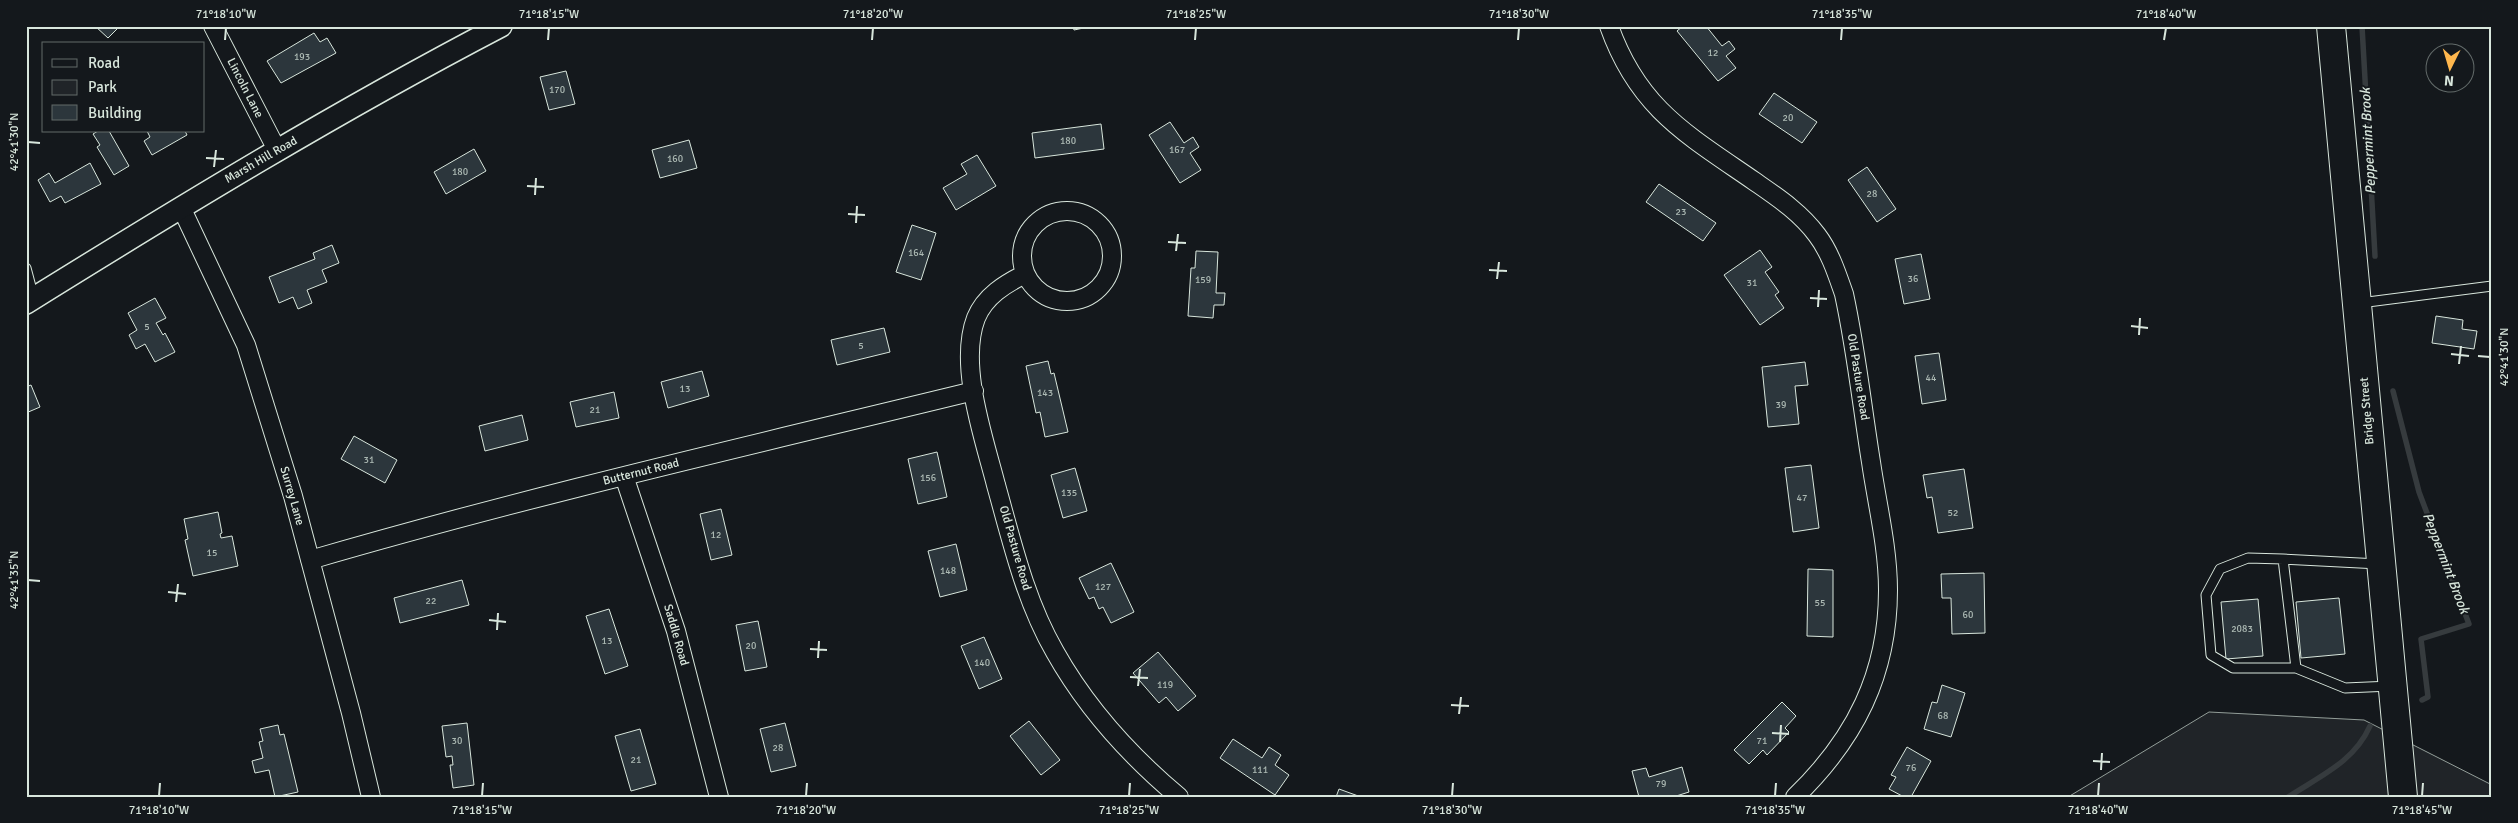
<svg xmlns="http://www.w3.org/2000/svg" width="2518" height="823" viewBox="0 0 2518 823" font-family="Signika,sans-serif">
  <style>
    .green { fill: #202428; stroke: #939e99 }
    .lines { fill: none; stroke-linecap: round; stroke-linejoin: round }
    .stream { stroke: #363b3e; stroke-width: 5.5 }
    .building { fill: #2c363c; stroke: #d8e6dc }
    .service-casing { stroke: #d8e6dc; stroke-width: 11 }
    .minor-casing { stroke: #d8e6dc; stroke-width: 20 }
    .tertiary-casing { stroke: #d8e6dc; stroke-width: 24 }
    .primary-casing { stroke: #d8e6dc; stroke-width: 30 }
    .service { stroke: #14181c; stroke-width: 9 }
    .minor { stroke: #14181c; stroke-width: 18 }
    .tertiary { stroke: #14181c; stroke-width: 21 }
    .primary { stroke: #14181c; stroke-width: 28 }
    .ticks { fill: none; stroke: #d8e6dc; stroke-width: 2 }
    .labels { text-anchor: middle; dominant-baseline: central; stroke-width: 4; stroke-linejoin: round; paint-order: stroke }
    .number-label { font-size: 10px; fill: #adbab4 }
    .street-label { font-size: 12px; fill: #d8e6dc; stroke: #14181c }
    .water-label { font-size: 14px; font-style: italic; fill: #d8e6dc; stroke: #14181c }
    .neatline { fill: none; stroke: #d8e6dc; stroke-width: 2 }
    .ticks-label { font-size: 12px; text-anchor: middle; fill: #d8e6dc }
  </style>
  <rect width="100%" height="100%" fill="#14181c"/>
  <path class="green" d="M2209,712L2364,720L2492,785V797H2068Z"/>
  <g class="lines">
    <path class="stream" d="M2362,26L2375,256
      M2393,391L2419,492L2469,624L2421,639L2428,697L2422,700
      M2288,797C2320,776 2354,762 2370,726"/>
  </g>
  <path class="building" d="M95,26H120L108,38Z
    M1073,26H1093L1074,30Z
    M1683,26H1706L1722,46L1729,41L1735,49L1726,56L1736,68L1718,81L1677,31Z
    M314,33L320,42L327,38L336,53L281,83L267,61Z
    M566,71L575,104L549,110L540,77Z
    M1774,93L1817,122L1802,143L1759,114Z
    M1170,122L1184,143L1193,137L1199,147L1190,153L1201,170L1180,183L1149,135Z
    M1101,124L1104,149L1035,158L1032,133Z
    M98,131H109L129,166L114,175L97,147L100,145L93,134Z
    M147,131H185L187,135L152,155L144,141L150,137Z
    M689,140L697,168L660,178L652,150Z
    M474,149L486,171L446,194L434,172Z
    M977,155L996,186L956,210L943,188L967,174L961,164Z
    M90,163L101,184L65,203L61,196L50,202L38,180L49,173L55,183Z
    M1867,167L1896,209L1877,222L1848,180Z
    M1659,184L1716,223L1703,241L1646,202Z
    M912,225L936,233L921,280L896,272Z
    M332,245L339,263L322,270L327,282L307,290L312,303L298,309L293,297L279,303L269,277L315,259L313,253Z
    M1760,250L1772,267L1765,272L1779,292L1775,295L1784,308L1760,325L1724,275Z
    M1196,251L1218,252L1216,293H1225L1224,305H1214L1213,318L1188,316L1191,268H1195Z
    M1921,254L1930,299L1904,304L1895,259Z
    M155,298L166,318L156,323L163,335L165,333L175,352L155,362L145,344L136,349L129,335L137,330L128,313Z
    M2436,316L2463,320L2462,329L2477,331L2474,349L2432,343Z
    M884,328L890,352L837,365L831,340Z
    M1939,353L1946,400L1922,404L1915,356Z
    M1048,361L1051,374L1054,373L1068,432L1045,437L1040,412L1036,413L1026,366Z
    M1805,362L1808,385L1795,386L1799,424L1768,427L1762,367Z
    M702,371L709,396L668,408L661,382Z
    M31,385L40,407L26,413V387Z
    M614,392L619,418L576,427L570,402Z
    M522,415L528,440L485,451L479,426Z
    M354,436L397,460L385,483L341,459Z
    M937,452L947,497L918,504L908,459Z
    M1811,465L1819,528L1793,532L1785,468Z
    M1075,468L1087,511L1063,518L1051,475Z
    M1964,469L1973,528L1938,533L1932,497L1927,498L1923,475Z
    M721,509L732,555L711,560L700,514Z
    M218,512L222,533L220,534L221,538L232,536L238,566L193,576L185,540L188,539L184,519Z
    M956,544L967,590L940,597L928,551Z
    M1111,563L1134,612L1111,623L1103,607L1099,609L1094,597L1089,599L1079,578Z
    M1808,569L1833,570V637L1807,636Z
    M1984,573L1985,633L1952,634L1951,598H1942L1941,574Z
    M462,580L469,605L400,623L394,598Z
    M2339,598L2345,654L2301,658L2296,602Z
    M2258,599L2263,656L2226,659L2221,602Z
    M609,609L628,666L605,674L586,616Z
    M758,621L767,667L745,671L736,625Z
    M984,637L1002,679L979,689L961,646Z
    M1158,652L1196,696L1178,711L1166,697L1159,703L1133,673Z
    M1942,685L1965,693L1951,737L1924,729L1932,702L1937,703Z
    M1782,702L1796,716L1785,728L1789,732L1767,755L1763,750L1749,764L1734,750Z
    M1029,721L1060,760L1041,775L1010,736Z
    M467,723L474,785L453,788L450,765H453L452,756L446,757L442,726Z
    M785,723L796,766L771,772L760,729Z
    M278,725L280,735L284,734L298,792L275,797L269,770L255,773L252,761L263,758L259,742L263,741L260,729Z
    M640,729L656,784L631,791L615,736Z
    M1233,739L1262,758L1269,747L1281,755L1275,765L1289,775L1275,795L1220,758Z
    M1907,747L1931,761L1911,797H1904L1889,789L1896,777L1891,775Z
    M1682,767L1689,792L1673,797H1639L1632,771L1646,768L1649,777Z
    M1339,789L1361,797H1336Z"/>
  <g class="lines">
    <g class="service-casing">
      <path id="service" d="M26,268L34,298
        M2360,303L2492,286
        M2283,559L2248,558L2220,569L2206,595L2211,655L2233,668H2296
        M2379,564L2283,559L2296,668L2345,688L2391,686"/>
    </g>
    <g class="minor-casing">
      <path id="minor" d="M213,26L277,150
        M1609,26C1638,108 1686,134 1754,181C1777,197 1800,212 1817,235C1830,252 1837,274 1844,294C1856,349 1862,406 1871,462C1877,504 1888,547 1888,590C1888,674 1855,739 1795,797
        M181,207L246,345L293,496L351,713L371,797
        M1022 256a45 45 0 1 1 90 0a45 45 0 1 1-90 0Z
        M1025,274C1005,284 985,296 976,318C958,365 984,438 996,485C1012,542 1025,600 1055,652C1087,709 1129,755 1179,797
        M624,476L676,631L719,797
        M310,560C529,496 752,445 974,391"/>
    </g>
    <g class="tertiary-casing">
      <path id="tertiary" d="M26,303C182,206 338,111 501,26"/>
    </g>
    <g class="primary-casing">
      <path id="primary" d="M2331,26L2403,797"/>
    </g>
    <use href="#service" class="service"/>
    <use href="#minor" class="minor"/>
    <use href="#tertiary" class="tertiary"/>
    <use href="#primary" class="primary"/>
  </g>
  <path class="ticks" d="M225,40L226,28M548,40L549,28M872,40L873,28M1195,40L1196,28M1518,40L1519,28M1841,40L1842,28M2164,40L2166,28M28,142L40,143M206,158L224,159M214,167L216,150M527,186L544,187M535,195L536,178M848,214L865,215M856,223L857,206M1168,242L1186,243M1176,251L1178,234M1489,270L1507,271M1497,279L1499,262M1810,298L1827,299M1818,307L1819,290M2131,326L2148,328M2139,335L2140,318M2451,354L2469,356M2478,356L2490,357M2459,364L2461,346M28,580L40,581M168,592L186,594M176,602L178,584M489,620L506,622M497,630L498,613M810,649L827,650M818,658L819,641M1130,677L1148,678M1138,686L1140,669M1451,705L1469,706M1459,714L1461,697M1772,733L1789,734M1780,742L1781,725M2093,761L2110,762M2101,770L2102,753M159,796L160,783M482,796L483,783M806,796L807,783M1129,796L1130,783M1452,796L1453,783M1775,796L1776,783M2098,796L2099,783M2422,796L2423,783"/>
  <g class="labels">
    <g class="number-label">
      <text x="1713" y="53">12</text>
      <text x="302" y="57">193</text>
      <text x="557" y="90">170</text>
      <text x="1788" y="118">20</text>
      <text x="1068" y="141">180</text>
      <text x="1177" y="150">167</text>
      <text x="675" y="159">160</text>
      <text x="460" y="172">180</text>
      <text x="1872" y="194">28</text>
      <text x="1681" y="212">23</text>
      <text x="916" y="253">164</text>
      <text x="1913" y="279">36</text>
      <text x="1203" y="280">159</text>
      <text x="1752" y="283">31</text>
      <text x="147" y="327">5</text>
      <text x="861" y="346">5</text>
      <text x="1931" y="378">44</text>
      <text x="685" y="389">13</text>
      <text x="1045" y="393">143</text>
      <text x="1781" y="405">39</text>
      <text x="595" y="410">21</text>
      <text x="369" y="460">31</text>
      <text x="928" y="478">156</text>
      <text x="1069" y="493">135</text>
      <text x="1802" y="498">47</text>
      <text x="1953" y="513">52</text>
      <text x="716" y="535">12</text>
      <text x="212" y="553">15</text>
      <text x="948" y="571">148</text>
      <text x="1103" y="587">127</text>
      <text x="431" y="601">22</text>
      <text x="1820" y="603">55</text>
      <text x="1968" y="615">60</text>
      <text x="2242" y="629">2083</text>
      <text x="607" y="641">13</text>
      <text x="751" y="646">20</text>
      <text x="982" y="663">140</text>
      <text x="1165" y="685">119</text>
      <text x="1943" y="716">68</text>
      <text x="457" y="741">30</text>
      <text x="1762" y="741">71</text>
      <text x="778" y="748">28</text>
      <text x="636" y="760">21</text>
      <text x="1911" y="768">76</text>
      <text x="1260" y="770">111</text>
      <text x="1661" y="784">79</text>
    </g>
    <g class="street-label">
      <text transform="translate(245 88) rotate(63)">Lincoln Lane</text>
      <text transform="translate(261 160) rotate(-30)">Marsh Hill Road</text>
      <text transform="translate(1858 377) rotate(81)">Old Pasture Road</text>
      <text transform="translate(2367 411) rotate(-95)">Bridge Street</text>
      <text transform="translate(641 472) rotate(-14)">Butternut Road</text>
      <text transform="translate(292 496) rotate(74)">Surrey Lane</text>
      <text transform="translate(1015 548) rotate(74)">Old Pasture Road</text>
      <text transform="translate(676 635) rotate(74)">Saddle Road</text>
    </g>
    <g class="water-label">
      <text transform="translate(2368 141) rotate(-93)">Peppermint Brook</text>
      <text transform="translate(2446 563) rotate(69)">Peppermint Brook</text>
    </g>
  </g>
  <rect width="2518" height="823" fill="none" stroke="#14181c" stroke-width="55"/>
  <rect x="42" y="42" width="162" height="90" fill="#14181c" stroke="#626a69"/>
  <rect x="52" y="59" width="25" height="8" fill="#14181c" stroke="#626a69"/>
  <text x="88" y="68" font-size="15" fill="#d8e6dc">Road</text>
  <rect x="52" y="80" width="25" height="15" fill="#202428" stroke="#626a69"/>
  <text x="88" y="92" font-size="15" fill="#d8e6dc">Park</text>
  <rect x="52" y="105" width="25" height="15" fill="#2c363c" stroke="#626a69"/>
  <text x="88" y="118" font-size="15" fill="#d8e6dc">Building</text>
  <g transform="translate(2450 68) rotate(185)"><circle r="24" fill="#14181c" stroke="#626a69"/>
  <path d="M0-4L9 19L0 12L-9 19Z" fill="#ffb74d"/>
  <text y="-8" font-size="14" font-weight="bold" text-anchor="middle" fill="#d8e6dc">N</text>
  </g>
  <rect x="28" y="28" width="2462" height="768" class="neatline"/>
  <g class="ticks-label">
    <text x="226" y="18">71°18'10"W</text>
    <text x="549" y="18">71°18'15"W</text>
    <text x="873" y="18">71°18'20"W</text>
    <text x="1196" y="18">71°18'25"W</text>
    <text x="1519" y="18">71°18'30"W</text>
    <text x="1842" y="18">71°18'35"W</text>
    <text x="2166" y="18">71°18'40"W</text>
    <text transform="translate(14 142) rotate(-90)" y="4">42°41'30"N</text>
    <text transform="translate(2504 357) rotate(-90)" y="4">42°41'30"N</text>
    <text transform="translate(14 580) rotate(-90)" y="4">42°41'35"N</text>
    <text x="159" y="814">71°18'10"W</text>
    <text x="482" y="814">71°18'15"W</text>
    <text x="806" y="814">71°18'20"W</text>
    <text x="1129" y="814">71°18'25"W</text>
    <text x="1452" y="814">71°18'30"W</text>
    <text x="1775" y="814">71°18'35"W</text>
    <text x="2098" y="814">71°18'40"W</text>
    <text x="2422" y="814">71°18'45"W</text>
  </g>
</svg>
